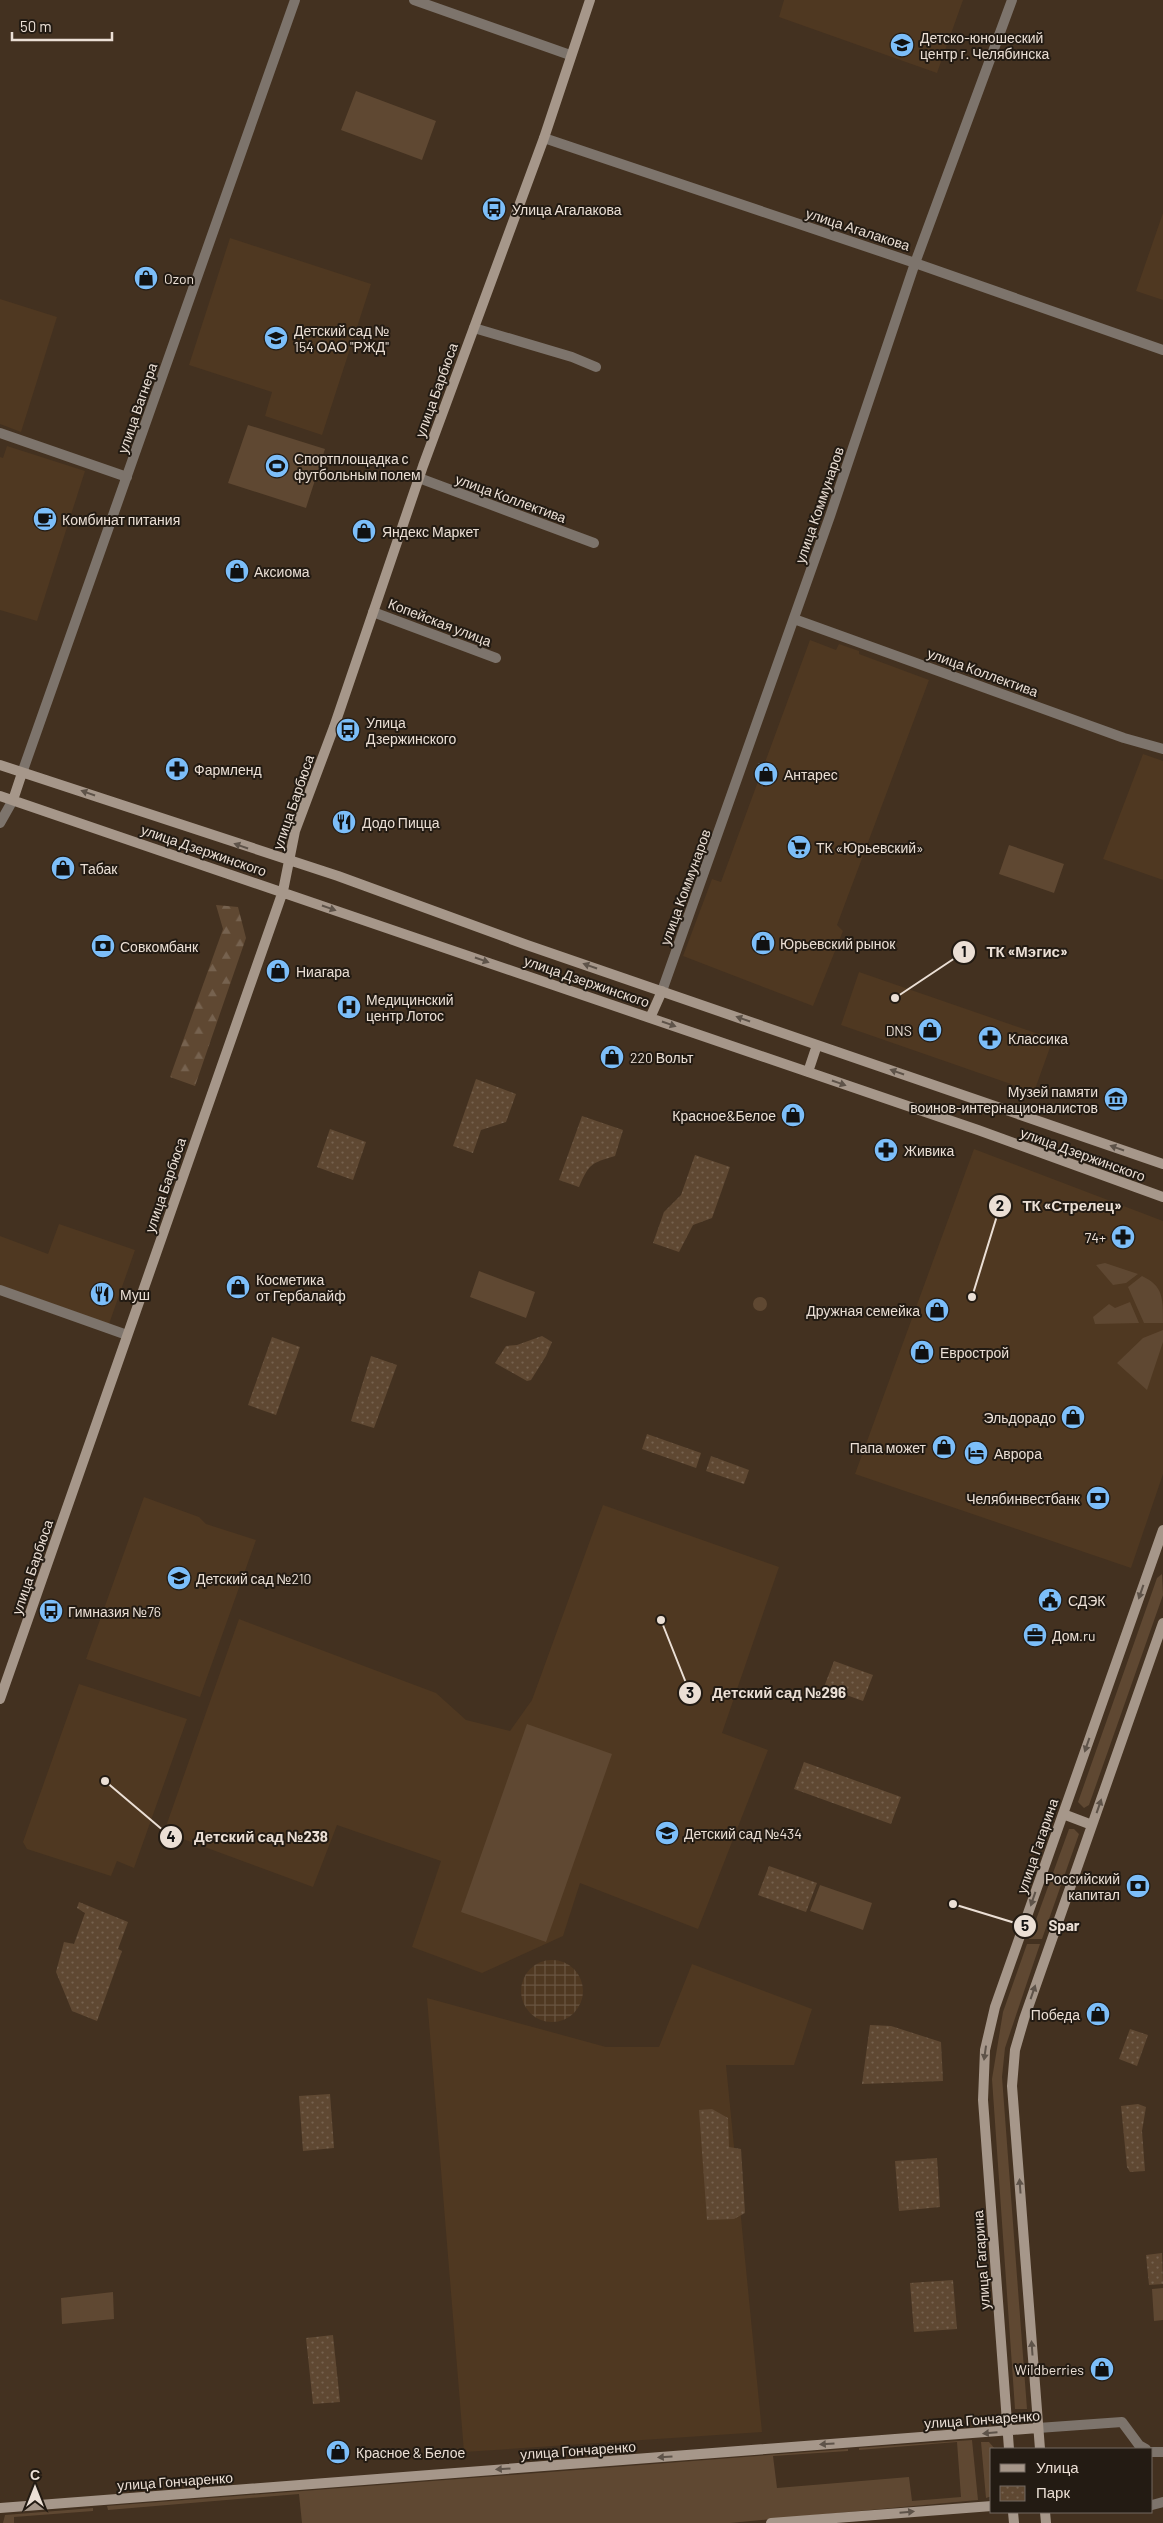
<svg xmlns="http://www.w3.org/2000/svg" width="1163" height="2523" viewBox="0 0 1163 2523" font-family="Barlow,sans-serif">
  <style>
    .built { fill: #4f3821 }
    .industrial { fill: url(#industrial-grid) }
    .green { fill: #5f4832 }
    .forest { fill: url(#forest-firs) }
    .park { fill: url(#park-dots) }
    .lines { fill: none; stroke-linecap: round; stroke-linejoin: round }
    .street { stroke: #7d746c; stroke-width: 10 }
    .secondary { stroke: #a6978a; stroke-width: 10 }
    .oneway { fill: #5e5349 }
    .labels { text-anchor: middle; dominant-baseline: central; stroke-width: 4; stroke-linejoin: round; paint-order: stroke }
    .poi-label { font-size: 14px; fill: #ebdfd5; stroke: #231b13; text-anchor: start }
    .street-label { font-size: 14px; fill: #ebdfd5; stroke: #231b13 }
    .leader { fill: none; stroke: #ebdfd5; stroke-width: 2 }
    .callout-dot { fill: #ebdfd5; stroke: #231b13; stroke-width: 2 }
    .mark-label { font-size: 15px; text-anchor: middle; font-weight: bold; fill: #111 }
    .callout-label { font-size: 15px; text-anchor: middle; font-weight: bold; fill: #ebdfd5; stroke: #231b13; stroke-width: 4; stroke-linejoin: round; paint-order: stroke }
  </style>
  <defs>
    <pattern id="industrial-grid" width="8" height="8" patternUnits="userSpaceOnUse" patternTransform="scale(1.25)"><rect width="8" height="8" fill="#4f3821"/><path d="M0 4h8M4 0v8" fill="none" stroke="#685440"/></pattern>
    <pattern id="forest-firs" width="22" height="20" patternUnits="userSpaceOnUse" patternTransform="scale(1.25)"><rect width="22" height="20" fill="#5f4832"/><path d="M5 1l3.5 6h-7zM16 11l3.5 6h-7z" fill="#76624f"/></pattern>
    <pattern id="park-dots" width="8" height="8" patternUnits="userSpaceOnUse" patternTransform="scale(1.25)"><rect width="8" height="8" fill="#5f4832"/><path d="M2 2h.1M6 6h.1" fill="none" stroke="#76624f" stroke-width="1.8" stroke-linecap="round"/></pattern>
  </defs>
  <rect width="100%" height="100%" fill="#433120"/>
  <path class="built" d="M784,0H963L937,73L779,17Z
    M1163,213V300L1136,291Z
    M230,238L371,284L322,435L265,416L272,392L189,365Z
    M0,299L57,317L21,432L0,424Z
    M7,446L85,471L37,621L0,610V457L3,458Z
    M810,640L836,650L839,644L859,651V654L929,680L837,925L843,931L813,1006L683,956L712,879L721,882Z
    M1143,754L1163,761V880L1103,859Z
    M859,972L1053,1039L1034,1092L841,1025Z
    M974,1149L1163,1221V1474L1131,1568L855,1474Z
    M59,1224L135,1250L109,1324L0,1285V1236L48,1254Z
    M144,1497L199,1517L206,1524L256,1540L200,1697L86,1659Z
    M603,1505L779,1567L722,1733L768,1750L698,1929L580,1883L563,1936L482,1973L412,1947L441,1861L337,1825L313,1887L164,1832L239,1619L436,1693L466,1720L510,1731L532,1700Z
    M79,1684L187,1719L134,1868L117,1861L111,1876L27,1849L23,1842Z
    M692,1964L812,2009L794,2065H726L762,2432L464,2452L427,1998L606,2047H659Z"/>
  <path class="industrial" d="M521 1991a31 31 0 1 1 62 0a31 31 0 1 1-62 0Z"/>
  <path class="green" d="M356,91L436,121L422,160L341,130Z
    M248,425L325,449L306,508L228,483Z
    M1009,845L1064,864L1054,893L999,874Z
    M1105,1263L1138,1274L1126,1283L1113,1285L1096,1265Z
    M479,1271L535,1292L526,1318L470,1297Z
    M1142,1276C1163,1286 1163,1297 1163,1323H1144L1128,1287Z
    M753 1304a7 7 0 1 1 14 0a7 7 0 1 1-14 0Z
    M1130,1302L1139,1323L1095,1324L1093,1317L1109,1304L1115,1308Z
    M1163,1330V1342L1147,1390L1117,1363L1143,1338Z
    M1162,1574L1163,1595L1089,1805L1084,1808L1078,1802L1157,1578Z
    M527,1724L612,1754L546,1942L461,1912Z
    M1069,1829H1074L1079,1834L1042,1939H1029Z
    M820,1885L872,1903L863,1930L810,1911Z
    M1027,1944H1040L1005,2048L1002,2077L1027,2409H1015L992,2079L1003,2012Z
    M1163,2288V2320L1154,2321L1152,2289Z
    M113,2292L114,2319L62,2324L61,2298Z
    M972,2440L978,2500L730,2523H302L299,2494L108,2510L107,2506L848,2449V2451L773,2456L777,2488L909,2477L912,2501L961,2497L957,2442L859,2450V2448Z
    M981,2442H989L995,2449H992V2496L986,2498Z
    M93,2508V2511L14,2517V2523H3L5,2515Z"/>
  <path class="forest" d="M216,905L238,907L246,938L195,1086L170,1077L223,929Z"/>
  <path class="park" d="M476,1079L516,1094L506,1122L481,1130L473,1153L453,1146Z
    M582,1116L623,1130L615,1156C591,1163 589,1164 579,1187L559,1180Z
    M330,1129L366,1142L353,1180L317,1167Z
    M695,1155L730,1167L712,1218L693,1225L679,1252L653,1243L664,1212L681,1195Z
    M542,1336L552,1342L546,1356L531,1380L527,1381L495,1363L506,1346L517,1345Z
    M272,1337L300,1347L276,1415L248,1405Z
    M371,1356L397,1365L374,1428L351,1421Z
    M647,1434L701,1453L696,1468L642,1449Z
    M711,1456L749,1470L744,1484L706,1471Z
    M834,1661L873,1675L863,1701L824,1687Z
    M804,1762L901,1797L891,1824L794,1789Z
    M769,1866L817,1883L806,1912L758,1895Z
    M79,1902L128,1922L118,1949L122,1951L97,2021L72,2011L56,1972L64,1942L74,1944L85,1913L77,1908Z
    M870,2025L891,2026L941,2042L943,2081L862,2084Z
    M1130,2029L1148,2035L1137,2066L1119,2059Z
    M330,2094L334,2148L303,2151L299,2096Z
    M1138,2104L1146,2107L1142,2131L1145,2171L1130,2172L1127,2167L1121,2106Z
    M712,2109L728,2118L729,2147L741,2149L745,2213L734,2219L707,2220L699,2110Z
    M937,2158L940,2207L899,2211L895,2161Z
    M1162,2253L1163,2284L1149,2285L1146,2255Z
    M953,2280L957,2329L914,2332L910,2283Z
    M333,2335L340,2402L313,2404L306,2338Z"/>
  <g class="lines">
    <path class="street" d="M414,0L570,55
      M544,138L915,263L1163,350
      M474,328L572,357L596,367
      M0,433L127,477
      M419,478L594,543
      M373,612L496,658
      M794,619L1124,738L1163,749
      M22,773L295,0
      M0,823L13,800
      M662,991L830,516L915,263L1012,0
      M0,1290L127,1335
      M1038,2428L1122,2422L1139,2445L1146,2449
      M1152,2452H1163
      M1152,2505L1163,2502"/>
    <path class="secondary" d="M0,765L338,876L527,945L1163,1164
      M0,796L978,1130L1163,1197
      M13,800L22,773
      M650,1018L662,991
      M808,1072L817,1045
      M0,1699L275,914L283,891L295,831L334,727L423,466L544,138L590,0
      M1063,1814L1092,1825
      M1009,2449L983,2100L985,2050L995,2007L1163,1530
      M1040,2449L1012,2086L1015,2050L1024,2019L1163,1623
      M0,2508L1038,2428
      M1013,2512L1014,2523
      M1045,2512L1046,2523
      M771,2523L992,2506"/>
  </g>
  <defs><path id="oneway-solid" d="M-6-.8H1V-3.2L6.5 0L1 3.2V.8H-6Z" transform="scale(1.25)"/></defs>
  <g class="oneway">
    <use href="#oneway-solid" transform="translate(88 793) rotate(-161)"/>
    <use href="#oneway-solid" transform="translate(241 846) rotate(-161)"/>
    <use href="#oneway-solid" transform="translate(329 908) rotate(19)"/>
    <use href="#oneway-solid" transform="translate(482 960) rotate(19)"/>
    <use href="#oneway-solid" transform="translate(590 966) rotate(-161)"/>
    <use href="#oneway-solid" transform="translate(743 1019) rotate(-161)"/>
    <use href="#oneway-solid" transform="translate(669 1024) rotate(19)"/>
    <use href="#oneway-solid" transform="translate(897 1072) rotate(-161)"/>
    <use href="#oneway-solid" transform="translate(839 1083) rotate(19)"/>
    <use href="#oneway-solid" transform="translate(1117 1148) rotate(-161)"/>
    <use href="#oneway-solid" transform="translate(1141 1592) rotate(109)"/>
    <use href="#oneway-solid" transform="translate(1087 1745) rotate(109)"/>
    <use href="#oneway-solid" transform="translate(1099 1806) rotate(-71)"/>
    <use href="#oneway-solid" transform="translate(1033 1899) rotate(109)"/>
    <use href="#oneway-solid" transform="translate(1033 1992) rotate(-71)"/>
    <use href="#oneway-solid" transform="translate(985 2053) rotate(98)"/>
    <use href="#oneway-solid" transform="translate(1020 2186) rotate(-94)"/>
    <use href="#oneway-solid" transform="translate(1032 2348) rotate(-94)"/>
    <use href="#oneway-solid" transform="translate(990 2433) rotate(175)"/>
    <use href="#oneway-solid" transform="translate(827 2444) rotate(176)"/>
    <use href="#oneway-solid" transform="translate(665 2457) rotate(176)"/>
    <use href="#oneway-solid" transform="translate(503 2469) rotate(176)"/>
    <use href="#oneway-solid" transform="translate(907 2512) rotate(-5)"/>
  </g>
  <defs>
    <g id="school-disc" transform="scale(1.25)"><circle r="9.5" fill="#7cbef9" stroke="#231b13"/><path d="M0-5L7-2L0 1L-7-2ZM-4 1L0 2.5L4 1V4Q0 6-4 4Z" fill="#111"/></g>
    <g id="bus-disc" transform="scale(1.25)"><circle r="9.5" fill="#7cbef9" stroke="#231b13"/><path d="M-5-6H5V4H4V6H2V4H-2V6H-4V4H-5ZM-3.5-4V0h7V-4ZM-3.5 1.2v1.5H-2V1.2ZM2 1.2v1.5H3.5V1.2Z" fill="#111"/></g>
    <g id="shop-disc" transform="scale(1.25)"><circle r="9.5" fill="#7cbef9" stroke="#231b13"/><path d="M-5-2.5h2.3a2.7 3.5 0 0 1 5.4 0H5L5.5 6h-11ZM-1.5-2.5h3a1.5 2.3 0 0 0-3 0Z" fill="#111"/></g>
    <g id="stadium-disc" transform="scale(1.25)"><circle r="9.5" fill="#7cbef9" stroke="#231b13"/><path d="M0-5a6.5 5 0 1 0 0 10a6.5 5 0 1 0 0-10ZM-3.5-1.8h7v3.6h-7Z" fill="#111"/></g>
    <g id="cafe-disc" transform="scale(1.25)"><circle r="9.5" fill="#7cbef9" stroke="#231b13"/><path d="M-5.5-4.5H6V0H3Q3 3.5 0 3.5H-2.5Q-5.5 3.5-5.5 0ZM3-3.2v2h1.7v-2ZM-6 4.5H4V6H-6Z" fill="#111"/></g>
    <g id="pharmacy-disc" transform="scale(1.25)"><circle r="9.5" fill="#7cbef9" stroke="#231b13"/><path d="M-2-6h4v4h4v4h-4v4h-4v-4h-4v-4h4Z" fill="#111"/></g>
    <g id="restaurant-disc" transform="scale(1.25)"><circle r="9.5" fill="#7cbef9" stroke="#231b13"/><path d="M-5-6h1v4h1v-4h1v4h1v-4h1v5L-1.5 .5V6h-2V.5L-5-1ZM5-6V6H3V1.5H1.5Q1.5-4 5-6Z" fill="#111"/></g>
    <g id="supermarket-disc" transform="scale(1.25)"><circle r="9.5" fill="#7cbef9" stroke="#231b13"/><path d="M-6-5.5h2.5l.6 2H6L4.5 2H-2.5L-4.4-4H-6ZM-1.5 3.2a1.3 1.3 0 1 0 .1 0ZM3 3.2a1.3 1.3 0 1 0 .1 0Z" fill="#111"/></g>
    <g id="bank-disc" transform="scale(1.25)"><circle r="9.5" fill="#7cbef9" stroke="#231b13"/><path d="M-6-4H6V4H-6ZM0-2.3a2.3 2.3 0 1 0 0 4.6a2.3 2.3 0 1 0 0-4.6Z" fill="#111"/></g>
    <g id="hospital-disc" transform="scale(1.25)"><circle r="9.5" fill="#7cbef9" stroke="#231b13"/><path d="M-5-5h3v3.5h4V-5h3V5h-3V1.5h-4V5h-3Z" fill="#111"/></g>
    <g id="museum-disc" transform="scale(1.25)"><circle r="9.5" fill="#7cbef9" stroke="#231b13"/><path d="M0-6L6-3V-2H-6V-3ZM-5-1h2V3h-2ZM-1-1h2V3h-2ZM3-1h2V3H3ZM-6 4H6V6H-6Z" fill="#111"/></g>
    <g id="hotel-disc" transform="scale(1.25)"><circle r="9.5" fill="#7cbef9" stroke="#231b13"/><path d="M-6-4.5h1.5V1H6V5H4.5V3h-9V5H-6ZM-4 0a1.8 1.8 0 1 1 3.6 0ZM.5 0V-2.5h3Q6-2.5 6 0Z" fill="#111"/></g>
    <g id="civic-disc" transform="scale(1.25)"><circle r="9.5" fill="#7cbef9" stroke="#231b13"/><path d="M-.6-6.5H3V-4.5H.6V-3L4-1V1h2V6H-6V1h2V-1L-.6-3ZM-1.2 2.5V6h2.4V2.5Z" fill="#111"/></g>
    <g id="office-disc" transform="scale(1.25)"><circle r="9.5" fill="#7cbef9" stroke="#231b13"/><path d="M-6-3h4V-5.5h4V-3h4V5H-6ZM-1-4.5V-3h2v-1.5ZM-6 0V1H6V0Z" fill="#111"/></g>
  </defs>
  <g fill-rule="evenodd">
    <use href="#school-disc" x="902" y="45"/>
    <use href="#bus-disc" x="494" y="209"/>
    <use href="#shop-disc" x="146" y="278"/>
    <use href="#school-disc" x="276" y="338"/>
    <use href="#stadium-disc" x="277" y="466"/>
    <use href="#cafe-disc" x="45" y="519"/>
    <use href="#shop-disc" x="364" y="531"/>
    <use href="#shop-disc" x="237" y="571"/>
    <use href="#bus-disc" x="348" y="730"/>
    <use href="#pharmacy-disc" x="177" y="769"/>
    <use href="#shop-disc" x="766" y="774"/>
    <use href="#restaurant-disc" x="344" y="822"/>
    <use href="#supermarket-disc" x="799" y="847"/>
    <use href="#shop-disc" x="63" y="868"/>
    <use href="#shop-disc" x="763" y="943"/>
    <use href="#bank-disc" x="103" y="946"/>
    <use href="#shop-disc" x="278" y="971"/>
    <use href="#hospital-disc" x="349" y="1007"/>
    <use href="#shop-disc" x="930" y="1030"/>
    <use href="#pharmacy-disc" x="990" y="1038"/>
    <use href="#shop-disc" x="612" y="1057"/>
    <use href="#museum-disc" x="1116" y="1099"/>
    <use href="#shop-disc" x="793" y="1115"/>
    <use href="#pharmacy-disc" x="886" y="1150"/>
    <use href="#pharmacy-disc" x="1123" y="1237"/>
    <use href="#shop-disc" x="238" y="1287"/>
    <use href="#restaurant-disc" x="102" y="1294"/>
    <use href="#shop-disc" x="937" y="1310"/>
    <use href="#shop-disc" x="922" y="1352"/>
    <use href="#shop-disc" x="1073" y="1417"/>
    <use href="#shop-disc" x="944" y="1447"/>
    <use href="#hotel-disc" x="976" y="1453"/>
    <use href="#bank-disc" x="1098" y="1498"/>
    <use href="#school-disc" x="179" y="1578"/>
    <use href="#civic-disc" x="1050" y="1600"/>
    <use href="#bus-disc" x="51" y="1611"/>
    <use href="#office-disc" x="1035" y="1635"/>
    <use href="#school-disc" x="667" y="1833"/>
    <use href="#bank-disc" x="1138" y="1886"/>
    <use href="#shop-disc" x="1098" y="2014"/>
    <use href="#shop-disc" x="1102" y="2369"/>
    <use href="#shop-disc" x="338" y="2452"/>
  </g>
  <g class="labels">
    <g class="poi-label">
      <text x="920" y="37">Детско-юношеский<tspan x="920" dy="16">центр г. Челябинска</tspan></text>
      <text x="512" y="209">Улица Агалакова</text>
      <text x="164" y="278">Ozon</text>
      <text x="294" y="330">Детский сад №<tspan x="294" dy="16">154 ОАО "РЖД"</tspan></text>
      <text x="294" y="458">Спортплощадка с<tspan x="294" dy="16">футбольным полем</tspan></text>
      <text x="62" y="519">Комбинат питания</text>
      <text x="382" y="531">Яндекс Маркет</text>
      <text x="254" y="571">Аксиома</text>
      <text x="366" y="722">Улица<tspan x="366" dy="16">Дзержинского</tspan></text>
      <text x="194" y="769">Фармленд</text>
      <text x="784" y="774">Антарес</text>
      <text x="362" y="822">Додо Пицца</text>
      <text x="816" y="847">ТК «Юрьевский»</text>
      <text x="80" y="868">Табак</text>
      <text x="780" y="943">Юрьевский рынок</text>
      <text x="120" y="946">Совкомбанк</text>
      <text x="296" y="971">Ниагара</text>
      <text x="366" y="999">Медицинский<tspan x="366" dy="16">центр Лотос</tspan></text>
      <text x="912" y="1030" text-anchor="end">DNS</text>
      <text x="1008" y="1038">Классика</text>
      <text x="630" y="1057">220 Вольт</text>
      <text x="1098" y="1091" text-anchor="end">Музей памяти<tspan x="1098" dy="16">воинов-интернационалистов</tspan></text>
      <text x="776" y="1115" text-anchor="end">Красное&amp;Белое</text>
      <text x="904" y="1150">Живика</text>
      <text x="1106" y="1237" text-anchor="end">74+</text>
      <text x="256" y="1279">Косметика<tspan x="256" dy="16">от Гербалайф</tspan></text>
      <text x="120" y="1294">Муш</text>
      <text x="920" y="1310" text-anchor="end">Дружная семейка</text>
      <text x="940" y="1352">Еврострой</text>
      <text x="1056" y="1417" text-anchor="end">Эльдорадо</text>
      <text x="926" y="1447" text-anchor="end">Папа может</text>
      <text x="994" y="1453">Аврора</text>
      <text x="1080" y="1498" text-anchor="end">Челябинвестбанк</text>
      <text x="196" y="1578">Детский сад №210</text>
      <text x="1068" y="1600">СДЭК</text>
      <text x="68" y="1611">Гимназия №76</text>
      <text x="1052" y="1635">Дом.ru</text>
      <text x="684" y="1833">Детский сад №434</text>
      <text x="1120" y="1878" text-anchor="end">Российский<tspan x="1120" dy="16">капитал</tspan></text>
      <text x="1080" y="2014" text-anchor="end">Победа</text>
      <text x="1084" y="2369" text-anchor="end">Wildberries</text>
      <text x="356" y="2452">Красное &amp; Белое</text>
    </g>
    <g class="street-label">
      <text transform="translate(858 229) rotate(18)">улица Агалакова</text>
      <text transform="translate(436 390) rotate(-70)">улица Барбюса</text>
      <text transform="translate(137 408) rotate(-71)">улица Вагнера</text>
      <text transform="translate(511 498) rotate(20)">улица Коллектива</text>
      <text transform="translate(819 505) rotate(-71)">улица Коммунаров</text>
      <text transform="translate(440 622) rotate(21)">Копейская улица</text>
      <text transform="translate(983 672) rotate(20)">улица Коллектива</text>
      <text transform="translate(293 802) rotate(-71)">улица Барбюса</text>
      <text transform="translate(204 850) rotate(19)">улица Дзержинского</text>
      <text transform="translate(685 887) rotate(-70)">улица Коммунаров</text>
      <text transform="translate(587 981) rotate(19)">улица Дзержинского</text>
      <text transform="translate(1083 1154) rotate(20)">улица Дзержинского</text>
      <text transform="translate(165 1185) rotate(-71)">улица Барбюса</text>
      <text transform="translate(32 1567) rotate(-71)">улица Барбюса</text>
      <text transform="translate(1037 1846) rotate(-71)">улица Гагарина</text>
      <text transform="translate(981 2260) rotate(-94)">улица Гагарина</text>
      <text transform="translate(982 2419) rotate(-4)">улица Гончаренко</text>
      <text transform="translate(578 2450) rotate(-4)">улица Гончаренко</text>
      <text transform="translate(175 2481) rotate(-4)">улица Гончаренко</text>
    </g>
  </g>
  <path class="leader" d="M895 998L964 952M972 1297L1000 1206M661 1620L690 1693M105 1781L171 1837M953 1904L1025 1926"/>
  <g class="callout-dot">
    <circle cx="895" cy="998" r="5"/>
    <circle cx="972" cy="1297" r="5"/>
    <circle cx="661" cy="1620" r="5"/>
    <circle cx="105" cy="1781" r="5"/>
    <circle cx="953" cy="1904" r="5"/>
    <circle cx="964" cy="952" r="12"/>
    <circle cx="1000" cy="1206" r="12"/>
    <circle cx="690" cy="1693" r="12"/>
    <circle cx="171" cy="1837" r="12"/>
    <circle cx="1025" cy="1926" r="12"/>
  </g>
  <g class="mark-label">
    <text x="964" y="957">1</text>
    <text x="1000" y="1211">2</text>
    <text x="690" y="1698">3</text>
    <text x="171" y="1842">4</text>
    <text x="1025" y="1931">5</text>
  </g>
  <g class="callout-label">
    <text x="1027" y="957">ТК «Мэгис»</text>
    <text x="1072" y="1211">ТК «Стрелец»</text>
    <text x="779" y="1698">Детский сад №296</text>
    <text x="261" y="1842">Детский сад №238</text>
    <text x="1064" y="1931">Spar</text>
  </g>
  <rect x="990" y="2448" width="162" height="65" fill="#231b13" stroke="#736961"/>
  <rect x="1000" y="2464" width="25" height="8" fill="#a6978a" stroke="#736961"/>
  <text x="1036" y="2473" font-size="15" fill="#ebdfd5">Улица</text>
  <rect x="1000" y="2486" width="25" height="15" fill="url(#park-dots)" stroke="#736961"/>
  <text x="1036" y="2498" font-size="15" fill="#ebdfd5">Парк</text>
  <g transform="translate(35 2488)" stroke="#231b13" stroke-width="4" paint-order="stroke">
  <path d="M0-4L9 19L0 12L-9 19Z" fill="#ebdfd5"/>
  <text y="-8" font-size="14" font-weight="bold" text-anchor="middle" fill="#ebdfd5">С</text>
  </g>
  <path d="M12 32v8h100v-8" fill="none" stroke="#ebdfd5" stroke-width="2.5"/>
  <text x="20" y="32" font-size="15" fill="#ebdfd5" stroke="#231b13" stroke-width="4" paint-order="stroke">50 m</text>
</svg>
